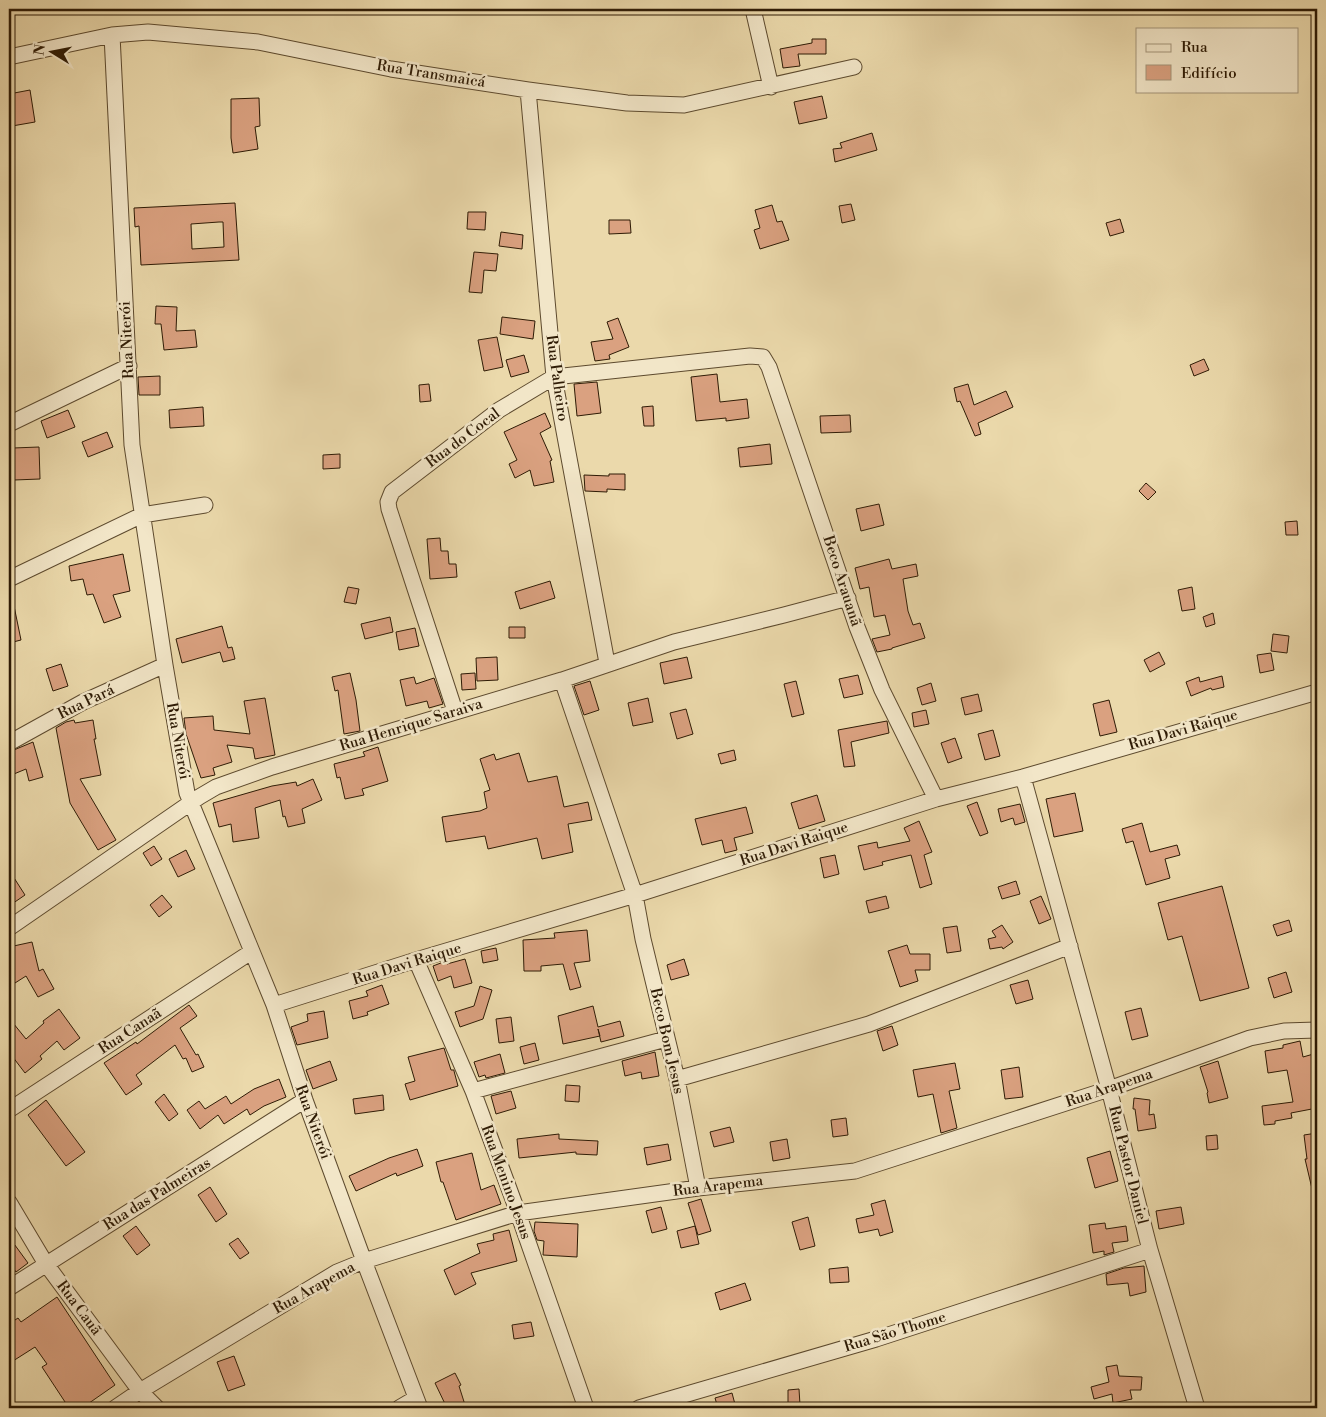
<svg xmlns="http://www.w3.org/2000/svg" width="1326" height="1417" viewBox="0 0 1326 1417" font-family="'Libre Bodoni',serif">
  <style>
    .building { fill: #daa180; stroke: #2e1b05; fill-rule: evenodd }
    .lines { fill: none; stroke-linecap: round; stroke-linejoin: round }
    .street-casing { stroke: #5d4a2e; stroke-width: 17 }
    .street { stroke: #f2e6c8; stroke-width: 15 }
    .labels { text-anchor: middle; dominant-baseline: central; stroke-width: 5; stroke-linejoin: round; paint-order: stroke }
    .street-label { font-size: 15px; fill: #2e1b05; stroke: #f2e6c8 }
  </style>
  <rect width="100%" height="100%" fill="#ebd9ab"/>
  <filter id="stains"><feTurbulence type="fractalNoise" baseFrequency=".004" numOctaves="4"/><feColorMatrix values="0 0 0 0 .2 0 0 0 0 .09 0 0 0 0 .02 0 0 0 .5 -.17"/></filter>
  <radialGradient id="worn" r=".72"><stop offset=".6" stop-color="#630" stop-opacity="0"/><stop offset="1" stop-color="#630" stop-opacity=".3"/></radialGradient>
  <path class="building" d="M812,39H826V54H798L800,66L783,68L780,49L812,43Z
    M30,90L35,122L12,126L9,94Z
    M822,96L827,118L799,124L794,102Z
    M259,98L260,126L255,127L258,149L233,153L231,138V99Z
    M872,133L877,150L835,162L833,149L842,148L840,143Z
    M235,203L239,260L141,265L139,226L135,227L134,208ZM219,222H223L224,247L192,249L191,224Z
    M851,204L855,220L842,223L839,206Z
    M772,205L777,222L782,221L789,240L760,249L754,230L760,228L755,210Z
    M468,212H486L485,230L467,229Z
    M1120,219L1124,232L1110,236L1106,223Z
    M609,220H630L631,233L609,234Z
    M501,232L523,235L522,249L499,246Z
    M474,252L498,254L496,271L484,270L482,293L469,292Z
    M156,306L177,307L176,331L195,330L197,347L164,350L161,324H155Z
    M502,317L535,321L533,339L500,334Z
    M618,318L629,347L609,355L610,359L595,361L591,342L613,339L607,322Z
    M497,337L503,367L484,371L478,340Z
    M524,355L529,372L511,377L506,360Z
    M1204,359L1209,370L1194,376L1190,365Z
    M717,374L720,402L747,399L749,418L726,421V418L696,421L691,377Z
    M160,376V395H139L138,377Z
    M597,382L601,413L577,416L574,384Z
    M429,384L431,401L420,402L419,385Z
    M968,384L974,405L1006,391L1013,407L978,423L981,434L975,436L960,401L957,402L954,388Z
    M653,406L654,426H644L642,407Z
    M203,407L204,426L170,428L169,410Z
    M68,410L75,427L47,438L41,421Z
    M545,413L551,427L540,433L552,460L550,461L554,482L534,486L530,470L515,478L509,464L517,460L504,432Z
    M850,415L851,432L821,433L820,416Z
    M107,432L113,447L88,457L82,442Z
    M770,444L772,464L740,467L738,448Z
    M39,447L40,479L14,480L13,448Z
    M340,454V468L323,469V455Z
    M609,474H625V490L607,489V492L585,491L584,475L609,476Z
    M1146,483L1156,492L1148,500L1139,491Z
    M879,504L884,525L861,531L856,509Z
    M1297,521L1298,535H1286L1285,522Z
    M440,538L441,551H448L449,564H456L457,577L430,579L427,539Z
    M123,554L130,591L113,595L121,617L104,623L93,594L87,595L83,579L71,581L69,566Z
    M889,559L892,569L916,564L918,576L903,579L908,611L913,625L920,623L925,638L892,648V649L877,652L872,639L890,635L885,615L874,617L869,587L860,589L855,568Z
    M550,581L555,598L520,609L515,592Z
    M348,587L359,589L356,604L344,602Z
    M1192,587L1195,609L1182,611L1178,590Z
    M9,606H14L21,640L9,643Z
    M1213,613L1215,624L1206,627L1203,617Z
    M390,617L393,632L365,639L361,624Z
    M222,626L228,648L232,647L235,659L223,662L220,652L182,663L176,639Z
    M509,627H525V638H509Z
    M415,628L419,646L399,650L396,632Z
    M1273,634L1289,636L1287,653L1271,651Z
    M1159,652L1165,664L1150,672L1144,660Z
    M1271,653L1274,670L1260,673L1257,655Z
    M497,657L498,680L477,681L476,658Z
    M687,657L692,678L664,684L660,663Z
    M61,664L68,686L53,691L46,669Z
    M350,673L356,700L360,731L344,734L338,690L335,691L332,677Z
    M475,673L476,689L462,690L461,674Z
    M858,675L863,694L844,698L839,679Z
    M1222,676L1224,687L1212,690L1211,688L1191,696L1186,682L1199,677L1200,682Z
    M414,677L416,684L434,678L443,704L429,708L427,701L406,706L400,680Z
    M590,681L599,710L584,715L574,686Z
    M796,681L804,714L792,717L784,684Z
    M931,683L936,701L922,705L917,688Z
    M978,694L982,711L965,715L961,698Z
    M265,698L275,755L255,759L253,748L227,745L232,762L213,768L215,775L201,778L186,734L184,718L213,716L214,730L250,734L244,701Z
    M648,698L653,722L633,726L628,703Z
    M1109,700L1117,732L1100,736L1093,704Z
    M686,709L693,734L677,739L670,713Z
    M926,710L929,724L914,727L912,713Z
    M74,720L75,723L93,720L96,739H94L101,775L80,779L116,840L98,850L70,803L56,728L66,722Z
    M887,721L889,733L851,742L855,766L844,767L838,730Z
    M993,730L1000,756L985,760L978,734Z
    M955,738L962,758L948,763L941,743Z
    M33,742L43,777L29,781L26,769L9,776V752Z
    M378,747L388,781L362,789L364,795L345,799L340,777L337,778L334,764L365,756L363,752Z
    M734,750L736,760L721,764L718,754Z
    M519,753L528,782L557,776L564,807L588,802L592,820L568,824L573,852L542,859L537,838L488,849L485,836L446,842L442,817L480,811L487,808L484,792L490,790L480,759L494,754L496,760Z
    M313,779L322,800L302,809L305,823L288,827L285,816L283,817L280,800L255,808L259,838L233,842L231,824L219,827L213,803L272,786L296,782L297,786Z
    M1075,793L1083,831L1054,837L1046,799Z
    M817,795L825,821L799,829L791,803Z
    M977,802L988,833L980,836L967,806Z
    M1020,804L1025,822L1015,825L1013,818L1001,822L998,809Z
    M746,807L753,833L734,838L737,850L725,853L722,840L702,845L695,819Z
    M919,821L932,852L924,855L932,884L920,888L911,855L882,862L883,865L864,870L858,846L877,842L878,848L910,841L904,828Z
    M1142,823L1150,852L1177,845L1180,855L1165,859L1170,878L1146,885L1133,841L1126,843L1122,829Z
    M154,846L162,859L151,866L143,853Z
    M186,850L195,869L178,877L169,859Z
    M835,855L839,874L824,878L820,858Z
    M9,870L25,895L9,906Z
    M1016,881L1020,894L1002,899L998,887Z
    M1222,886L1249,988L1200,1001L1182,936L1168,940L1158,903Z
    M162,895L172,907L159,917L150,905Z
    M886,896L889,908L869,913L866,901Z
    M1041,896L1051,919L1039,924L1030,901Z
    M1289,920L1292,931L1277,936L1273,925Z
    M1002,925L1013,942L1003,949L1002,947L990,949L988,939L996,937L992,931Z
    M957,926L961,951L947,953L943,928Z
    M587,930L590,961L574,963L581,987L570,990L563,964L541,966V971H524L523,940L555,938L554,933Z
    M32,942L39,971L43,969L54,989L38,997L26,976L15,983L9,972V947Z
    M907,945L910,954H930V970H915L918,981L900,987L888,951Z
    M496,948L498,960L483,963L481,951Z
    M465,959L472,983L454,988L451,976L438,981L433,966L446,961L447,964Z
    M684,959L689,975L671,980L667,965Z
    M1286,972L1292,992L1274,998L1268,978Z
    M1028,980L1033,999L1016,1004L1010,985Z
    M382,985L389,1004L367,1012L368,1015L353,1019L349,1001L368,996L366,991Z
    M480,986L492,990L483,1019L460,1027L455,1012L474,1006Z
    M189,1005L197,1016L180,1028L196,1055L198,1054L204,1067L192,1072L186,1058L183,1059L175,1045L136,1075L142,1084L126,1095L104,1063L136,1042L137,1044Z
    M593,1006L598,1027L620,1021L624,1036L601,1042L598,1029L600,1036L563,1044L558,1016Z
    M1141,1008L1148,1036L1132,1040L1125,1012Z
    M59,1009L80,1038L64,1050L57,1041L40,1056L42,1059L25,1073L9,1052V1018L26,1039L44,1023L43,1021Z
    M324,1011L328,1038L297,1045L291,1027L308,1021L307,1014Z
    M511,1017L514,1041L499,1043L496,1019Z
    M892,1026L898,1045L883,1051L877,1031Z
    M1300,1041L1303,1057L1317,1053V1108L1291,1113L1292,1118L1275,1121V1124L1264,1125L1262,1106L1293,1102L1287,1070L1268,1073L1265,1051L1283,1048V1045Z
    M535,1043L539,1060L524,1064L520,1047Z
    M444,1048L451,1070H454V1071L458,1086L410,1100L405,1084L415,1081L408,1057Z
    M655,1052L659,1076L642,1079L641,1072L625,1076L622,1061Z
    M500,1054L505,1073L486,1078L485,1075L479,1077L474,1062Z
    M330,1061L337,1080L313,1089L306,1070Z
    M1218,1061L1228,1098L1209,1103L1207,1093L1208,1092L1200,1067Z
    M955,1063L960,1089L949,1091L957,1128L941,1133L933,1094L918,1097L913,1070Z
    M1019,1067L1023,1097L1005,1099L1001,1070Z
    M279,1079L286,1097L264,1106L250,1115L247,1109L224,1124L218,1115L200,1129L187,1110L199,1101L205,1109L226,1096L231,1104L254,1089Z
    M566,1085L580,1086L579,1102L565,1101Z
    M511,1091L516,1108L496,1114L491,1096Z
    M164,1094L178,1114L169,1121L155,1102Z
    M383,1095L384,1110L355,1114L353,1099Z
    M1134,1098L1150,1100L1149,1115L1154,1114L1156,1128L1138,1131L1135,1109H1133Z
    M46,1100L85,1152L66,1166L28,1115Z
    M846,1118L848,1135L833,1137L831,1120Z
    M730,1127L734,1142L714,1147L710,1132Z
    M1317,1133V1193H1313L1305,1159H1307L1304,1135Z
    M559,1134V1139L598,1141L597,1155L576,1154V1152L519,1158L517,1139Z
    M1217,1135L1218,1149L1207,1150L1206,1136Z
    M787,1139L790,1158L773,1161L770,1142Z
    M668,1144L671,1160L647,1165L644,1148Z
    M417,1149L423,1166L397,1176L396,1173L356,1191L349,1176L389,1158Z
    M1110,1151L1118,1181L1095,1188L1087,1158Z
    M472,1153L481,1190L494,1185L501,1204L456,1220L443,1182H441L436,1162Z
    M210,1187L227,1214L216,1222L198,1195Z
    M701,1199L711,1231L698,1235L688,1203Z
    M885,1200L893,1232L880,1236L878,1229L859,1233L856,1219L874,1215L871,1204Z
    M661,1207L667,1229L652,1233L646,1211Z
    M1181,1207L1184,1224L1159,1229L1156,1211Z
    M808,1217L815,1246L800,1250L792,1222Z
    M535,1222L578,1224L577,1257L543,1255L544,1241L537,1240L534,1231Z
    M1105,1223L1106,1229L1126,1226L1128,1241L1112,1243L1114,1252L1104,1255V1251L1093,1253L1089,1225Z
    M136,1226L150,1245L137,1255L123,1236Z
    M695,1226L699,1244L681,1248L677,1231Z
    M509,1230L517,1261L471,1273L476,1284L455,1295L444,1270L480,1253L477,1244L494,1240L493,1234Z
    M9,1237L28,1263L16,1272L9,1262Z
    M238,1238L249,1253L240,1259L229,1244Z
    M1144,1266L1146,1292L1130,1296L1128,1283L1107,1285L1106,1274L1124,1268Z
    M848,1267L849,1282L830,1283L829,1269Z
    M745,1283L751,1300L720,1310L715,1293Z
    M57,1297L115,1385L82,1408H69L42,1367L47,1364L35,1347L13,1361L9,1354V1324L18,1318L21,1322Z
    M531,1322L534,1336L514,1339L512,1325Z
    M234,1356L245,1385L228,1391L217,1362Z
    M1117,1365L1119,1376L1142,1377L1141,1390H1130L1132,1399L1113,1403L1112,1394L1094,1399L1091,1387L1109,1382L1106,1367Z
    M455,1373L461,1385L459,1386L466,1408H447L435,1383Z
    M799,1389L800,1405H788V1390Z
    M732,1393L736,1408H718L715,1398Z"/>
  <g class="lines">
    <g class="street-casing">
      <path id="street" d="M753,9L771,87
        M112,35L132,445L165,665L187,793L274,1005L305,1100L364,1261L420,1408
        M9,57L112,35L148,32L258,42L391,69L528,90L627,103L684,105L854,67
        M528,90L554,377L607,663
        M9,424L129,366
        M9,579L142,515L205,505
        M562,680L635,895L643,939L677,1079L698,1188
        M455,711L389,509L388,502L392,492L499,410L554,377L750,356L763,357L769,367L857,627L882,690L936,799
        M9,743L83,702L165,665
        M1023,777L1109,1089L1150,1250L1197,1408
        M9,928L199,797L216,787L272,767L562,680L674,642L784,615L848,598
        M416,960L473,1091L518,1213L586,1408
        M274,1005L416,960L635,895L936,799L1023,777L1317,692
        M677,1079L869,1024L1070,946
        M473,1091L666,1039
        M9,1110L251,952
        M9,1202L46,1264L140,1391L157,1408
        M9,1288L305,1100
        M115,1408L140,1391L337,1272L364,1261L518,1213L698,1188L855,1171L1109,1089L1250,1038L1284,1031L1317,1030
        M399,1408L416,1398
        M639,1408L876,1339L1150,1250"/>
    </g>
    <use href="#street" class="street"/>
  </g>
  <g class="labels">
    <g class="street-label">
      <text transform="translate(431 74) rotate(9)">Rua Transmaicá</text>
      <text transform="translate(127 340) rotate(-93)">Rua Niterói</text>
      <text transform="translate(557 378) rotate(82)">Rua Palheiro</text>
      <text transform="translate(463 438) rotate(-37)">Rua do Cocal</text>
      <text transform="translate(842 581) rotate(72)">Beco Arauanã</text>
      <text transform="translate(86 702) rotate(-26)">Rua Pará</text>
      <text transform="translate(411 725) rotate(-17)">Rua Henrique Saraiva</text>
      <text transform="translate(1183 730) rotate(-16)">Rua Davi Raique</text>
      <text transform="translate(178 741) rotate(80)">Rua Niterói</text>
      <text transform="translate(794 844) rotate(-18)">Rua Davi Raique</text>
      <text transform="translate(407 964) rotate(-17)">Rua Davi Raique</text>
      <text transform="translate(130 1031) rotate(-33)">Rua Canaã</text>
      <text transform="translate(667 1041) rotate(77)">Beco Bom Jesus</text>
      <text transform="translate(1109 1088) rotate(-19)">Rua Arapema</text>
      <text transform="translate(313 1122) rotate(70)">Rua Niterói</text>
      <text transform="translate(1128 1165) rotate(76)">Rua Pastor Daniel</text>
      <text transform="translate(506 1182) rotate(70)">Rua Menino Jesus</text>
      <text transform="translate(718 1186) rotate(-7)">Rua Arapema</text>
      <text transform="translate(157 1194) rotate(-32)">Rua das Palmeiras</text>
      <text transform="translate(314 1288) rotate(-29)">Rua Arapema</text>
      <text transform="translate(79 1308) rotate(53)">Rua Cauã</text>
      <text transform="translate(895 1332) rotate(-17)">Rua São Thome</text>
    </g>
  </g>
  <rect width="1326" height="1417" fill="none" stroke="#ebd9ab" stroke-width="30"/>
  <rect x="10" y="10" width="1306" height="1397" fill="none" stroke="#2e1b05" stroke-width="2.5"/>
  <rect x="15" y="15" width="1296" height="1387" fill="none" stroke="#2e1b05"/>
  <rect x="1136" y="28" width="162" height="65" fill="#f2e6c8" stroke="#a4957a"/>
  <rect x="1146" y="44" width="25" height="8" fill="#f2e6c8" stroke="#a4957a"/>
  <text x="1181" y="52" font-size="15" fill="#2e1b05">Rua</text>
  <rect x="1146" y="65" width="25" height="15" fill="#daa180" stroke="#a4957a"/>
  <text x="1181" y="78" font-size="15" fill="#2e1b05">Edifício</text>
  <g transform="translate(52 52) rotate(280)" stroke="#f2e6c8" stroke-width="4" paint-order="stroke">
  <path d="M0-4L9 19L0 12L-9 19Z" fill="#2e1b05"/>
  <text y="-8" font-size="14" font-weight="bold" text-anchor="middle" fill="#2e1b05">N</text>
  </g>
  <rect width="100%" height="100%" filter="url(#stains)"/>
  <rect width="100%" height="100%" fill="url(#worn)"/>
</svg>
